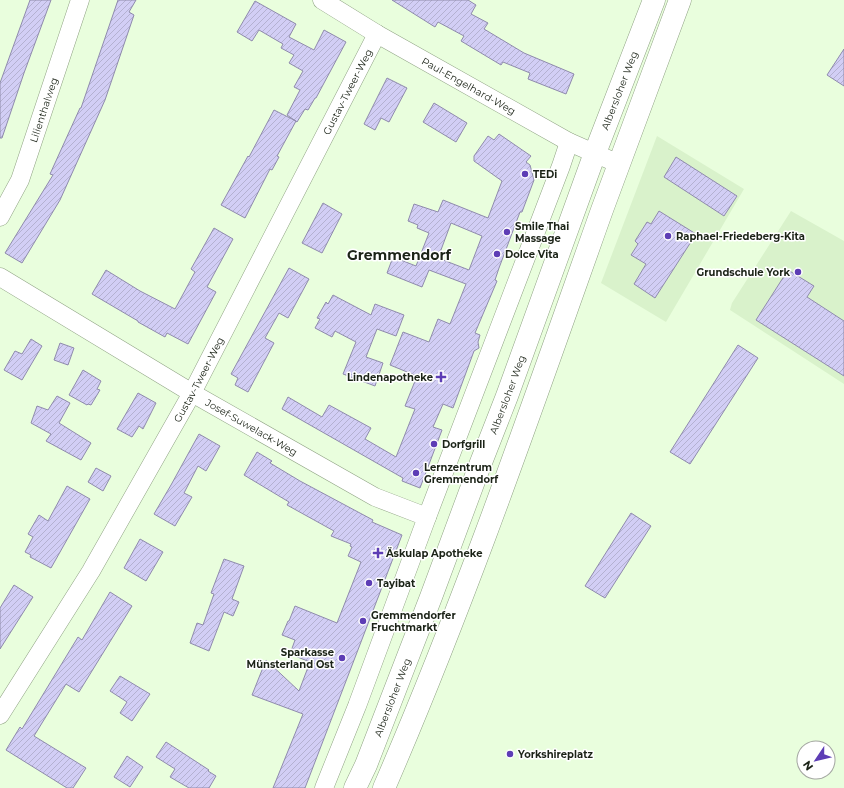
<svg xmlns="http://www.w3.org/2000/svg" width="844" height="788" viewBox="0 0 844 788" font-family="Montserrat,sans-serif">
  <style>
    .built { fill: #d9f2cb }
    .building { fill: url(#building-hatch); stroke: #8f8bac; fill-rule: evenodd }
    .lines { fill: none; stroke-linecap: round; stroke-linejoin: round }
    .minor-casing { stroke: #90a385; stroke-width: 19 }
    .secondary-casing { stroke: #90a385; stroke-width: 23 }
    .minor { stroke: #fff; stroke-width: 18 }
    .secondary { stroke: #fff; stroke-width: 22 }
    .poi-dot { fill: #5d3db5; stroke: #fff; stroke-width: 1.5 }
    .labels { text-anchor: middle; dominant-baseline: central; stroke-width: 3; stroke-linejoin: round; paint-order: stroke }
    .street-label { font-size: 10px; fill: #1b2317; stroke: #fff }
    .poi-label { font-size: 10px; font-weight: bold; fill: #1b2317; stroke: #fff; text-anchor: start }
    .district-label { font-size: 14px; font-weight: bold; fill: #1b2317; stroke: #fff }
  </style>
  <defs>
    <pattern id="building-hatch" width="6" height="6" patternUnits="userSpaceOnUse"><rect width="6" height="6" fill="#d2cef5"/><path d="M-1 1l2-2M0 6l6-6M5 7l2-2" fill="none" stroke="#b4b1d1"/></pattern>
  </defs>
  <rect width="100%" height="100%" fill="#e9fedd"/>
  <path class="built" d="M657,136L744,189L666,322L601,283Z
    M791,211L844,241V384L730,310L732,303Z"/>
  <path class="building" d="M30,0H51L24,73L2,138H0V83Z
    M118,0H136L129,12L134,15L105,100L60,200L22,263L5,253L53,175L50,174L80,108H81Z
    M392,0H468L476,5L471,14L488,23L484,29L524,53L574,74L566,94L528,79L530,73L503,62L501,65L461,41L464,36L438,22L435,27Z
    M255,1L296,24L289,37L314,50L324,30L346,42L316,98H315L308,110L305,109L297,122L287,115L300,90L294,87L303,71L289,63L294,55L281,48L283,44L259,30L252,41L237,32Z
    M844,49V86L827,75Z
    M387,78L407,88L389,122L381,118L375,130L364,124Z
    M434,103L467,123L456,142L423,122Z
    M274,110L296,121L277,156L279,157L272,170L270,169L245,218L221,205L248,156L249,157Z
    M499,134L531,156L526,162L530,165L534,180L522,212H520L499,268L495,280L497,281L475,333L480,335L478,342L479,348L474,351L453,408L443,404L433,427L442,430L420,488L402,481L403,478L282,409L288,397L322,417L329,405L371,428L365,439L396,457L415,409L405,406L417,376L390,365L403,332L429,342L438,319L450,324L466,284L429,270L422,287L387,273L393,257L416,266L429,233L417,228L418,225L408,221L414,204L438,212L443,200L488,218L502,181L474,161V156L488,136L494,140ZM451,223L482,236L469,270L438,258Z
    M676,157L737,196L724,216L664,177Z
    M323,203L342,214L322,253L302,243Z
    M659,211L696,234L655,298L634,284L646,264L631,255L638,244L635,241L647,222L651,224Z
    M214,228L233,239L207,287L216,292L188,344L167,333L165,337L138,322V321L92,294L106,270L140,291L175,309L195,272L191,269Z
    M289,268L309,279L288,318L279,313L265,338L274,343L248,392L235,385L238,378L231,374Z
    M788,270L814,286L807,297L844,321V376L756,320Z
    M333,295L371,315L375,304L404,315L396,336L377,329L366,357L383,363L375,386L343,374L356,342L335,331L332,337L315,328L320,319L317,318L326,302L328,304Z
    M31,339L42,346L22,380L4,370L15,351L22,354Z
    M60,343L74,348L68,365L54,360Z
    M738,345L758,358L690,464L670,452Z
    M83,370L101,381L97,389L100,390L91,405L88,404L87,405L69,395Z
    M138,393L156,403L143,429L139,426L132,437L117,429Z
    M57,396L70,403L59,423L91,443L81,460L46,441L51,434L31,423L37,406L48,410Z
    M199,434L220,446L206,471L198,466L184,493L192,497L175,526L154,514L171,485Z
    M257,452L272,461L270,463L300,481L373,520L372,522L402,535L305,788H273L303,714L252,695L266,660L299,691L310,662L290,654L295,640L282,635L288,621H289L295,606L337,623L361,562L348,556L352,547L350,546L351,544L331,536L334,531L287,505L289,502L244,475Z
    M96,468L111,476L103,491L88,482Z
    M67,486L90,499L51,568L30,557L31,555L25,552L33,537L28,534L39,515L48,521Z
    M631,513L651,526L605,598L585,586Z
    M140,539L163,552L146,581L124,568Z
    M224,559L244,566L232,599L239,602L233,616L224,612L209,651L190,643L197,623L203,625L214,594L211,593Z
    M14,585L33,597L0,649V608Z
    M110,592L132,606L79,692L66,684L34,736L86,768L73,788H67L6,750L20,727L22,729L78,637L82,640Z
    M120,676L150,694L132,721L120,713L127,702L110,691Z
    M166,742L209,770L208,771L216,776L209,788H189L170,777L175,769L156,757Z
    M127,756L143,767L130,787L114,777Z"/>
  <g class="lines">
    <g class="minor-casing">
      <g id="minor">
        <path id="s1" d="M322,0L377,34L569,142L619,164"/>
        <path id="s2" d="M0,217L20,180L80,0"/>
        <path id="s3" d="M0,277L192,393L375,497L427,517"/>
        <path id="s4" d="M0,715L91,571L192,393L377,34"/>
        <path d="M324,788L357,706L427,517L561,166L569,142"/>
      </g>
    </g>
    <g class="secondary-casing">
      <g id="secondary">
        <path id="s5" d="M355,788L366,765L431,597L480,465L507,396L595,153L654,0"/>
        <path d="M384,788C466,599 533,404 602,210C628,140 654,70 680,0"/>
      </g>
    </g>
    <use href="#minor" class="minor"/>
    <use href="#secondary" class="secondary"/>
  </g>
  <g class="poi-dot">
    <circle cx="525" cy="174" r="4"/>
    <circle cx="507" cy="232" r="4"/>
    <circle cx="668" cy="236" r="4"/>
    <circle cx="497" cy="254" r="4"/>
    <circle cx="798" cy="272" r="4"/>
    <path d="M439 371h4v4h4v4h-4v4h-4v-4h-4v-4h4z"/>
    <circle cx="434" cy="444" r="4"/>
    <circle cx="416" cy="473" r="4"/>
    <path d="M376 547h4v4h4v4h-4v4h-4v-4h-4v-4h4z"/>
    <circle cx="369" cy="583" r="4"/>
    <circle cx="363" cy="621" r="4"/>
    <circle cx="342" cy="658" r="4"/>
    <circle cx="510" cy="754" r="4"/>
  </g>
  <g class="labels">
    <g class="street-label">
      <text stroke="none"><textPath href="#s1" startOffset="170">Paul-Engelhard-Weg</textPath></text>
      <text stroke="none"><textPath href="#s5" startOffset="746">Albersloher Weg</textPath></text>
      <text stroke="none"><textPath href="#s4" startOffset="714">Gustav-Tweer-Weg</textPath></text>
      <text stroke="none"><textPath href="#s2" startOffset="116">Lilienthalweg</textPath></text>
      <text stroke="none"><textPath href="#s4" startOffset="390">Gustav-Tweer-Weg</textPath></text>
      <text stroke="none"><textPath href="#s5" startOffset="422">Albersloher Weg</textPath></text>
      <text stroke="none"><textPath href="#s3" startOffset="293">Josef-Suwelack-Weg</textPath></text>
      <text stroke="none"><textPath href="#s5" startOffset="98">Albersloher Weg</textPath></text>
    </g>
    <g class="poi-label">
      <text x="533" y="174">TEDi</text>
      <text x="515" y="226">Smile Thai<tspan x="515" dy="12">Massage</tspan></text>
      <text x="676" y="236">Raphael-Friedeberg-Kita</text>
      <text x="505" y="254">Dolce Vita</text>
      <text x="790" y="272" text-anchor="end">Grundschule York</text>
      <text x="433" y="377" text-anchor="end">Lindenapotheke</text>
      <text x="442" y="444">Dorfgrill</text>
      <text x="424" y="467">Lernzentrum<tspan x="424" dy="12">Gremmendorf</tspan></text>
      <text x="386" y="553">Äskulap Apotheke</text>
      <text x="377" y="583">Tayibat</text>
      <text x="371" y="615">Gremmendorfer<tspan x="371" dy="12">Fruchtmarkt</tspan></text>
      <text x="334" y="652" text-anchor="end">Sparkasse<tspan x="334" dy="12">Münsterland Ost</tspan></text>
      <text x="518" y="754">Yorkshireplatz</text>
    </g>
    <g class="district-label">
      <text x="399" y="255">Gremmendorf</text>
    </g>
  </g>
  <g transform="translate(816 760) rotate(235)"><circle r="19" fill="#ffffff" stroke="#a4a7a2"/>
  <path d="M0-3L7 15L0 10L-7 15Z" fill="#5d3db5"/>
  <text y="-6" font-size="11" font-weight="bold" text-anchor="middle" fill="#1b2317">N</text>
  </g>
</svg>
